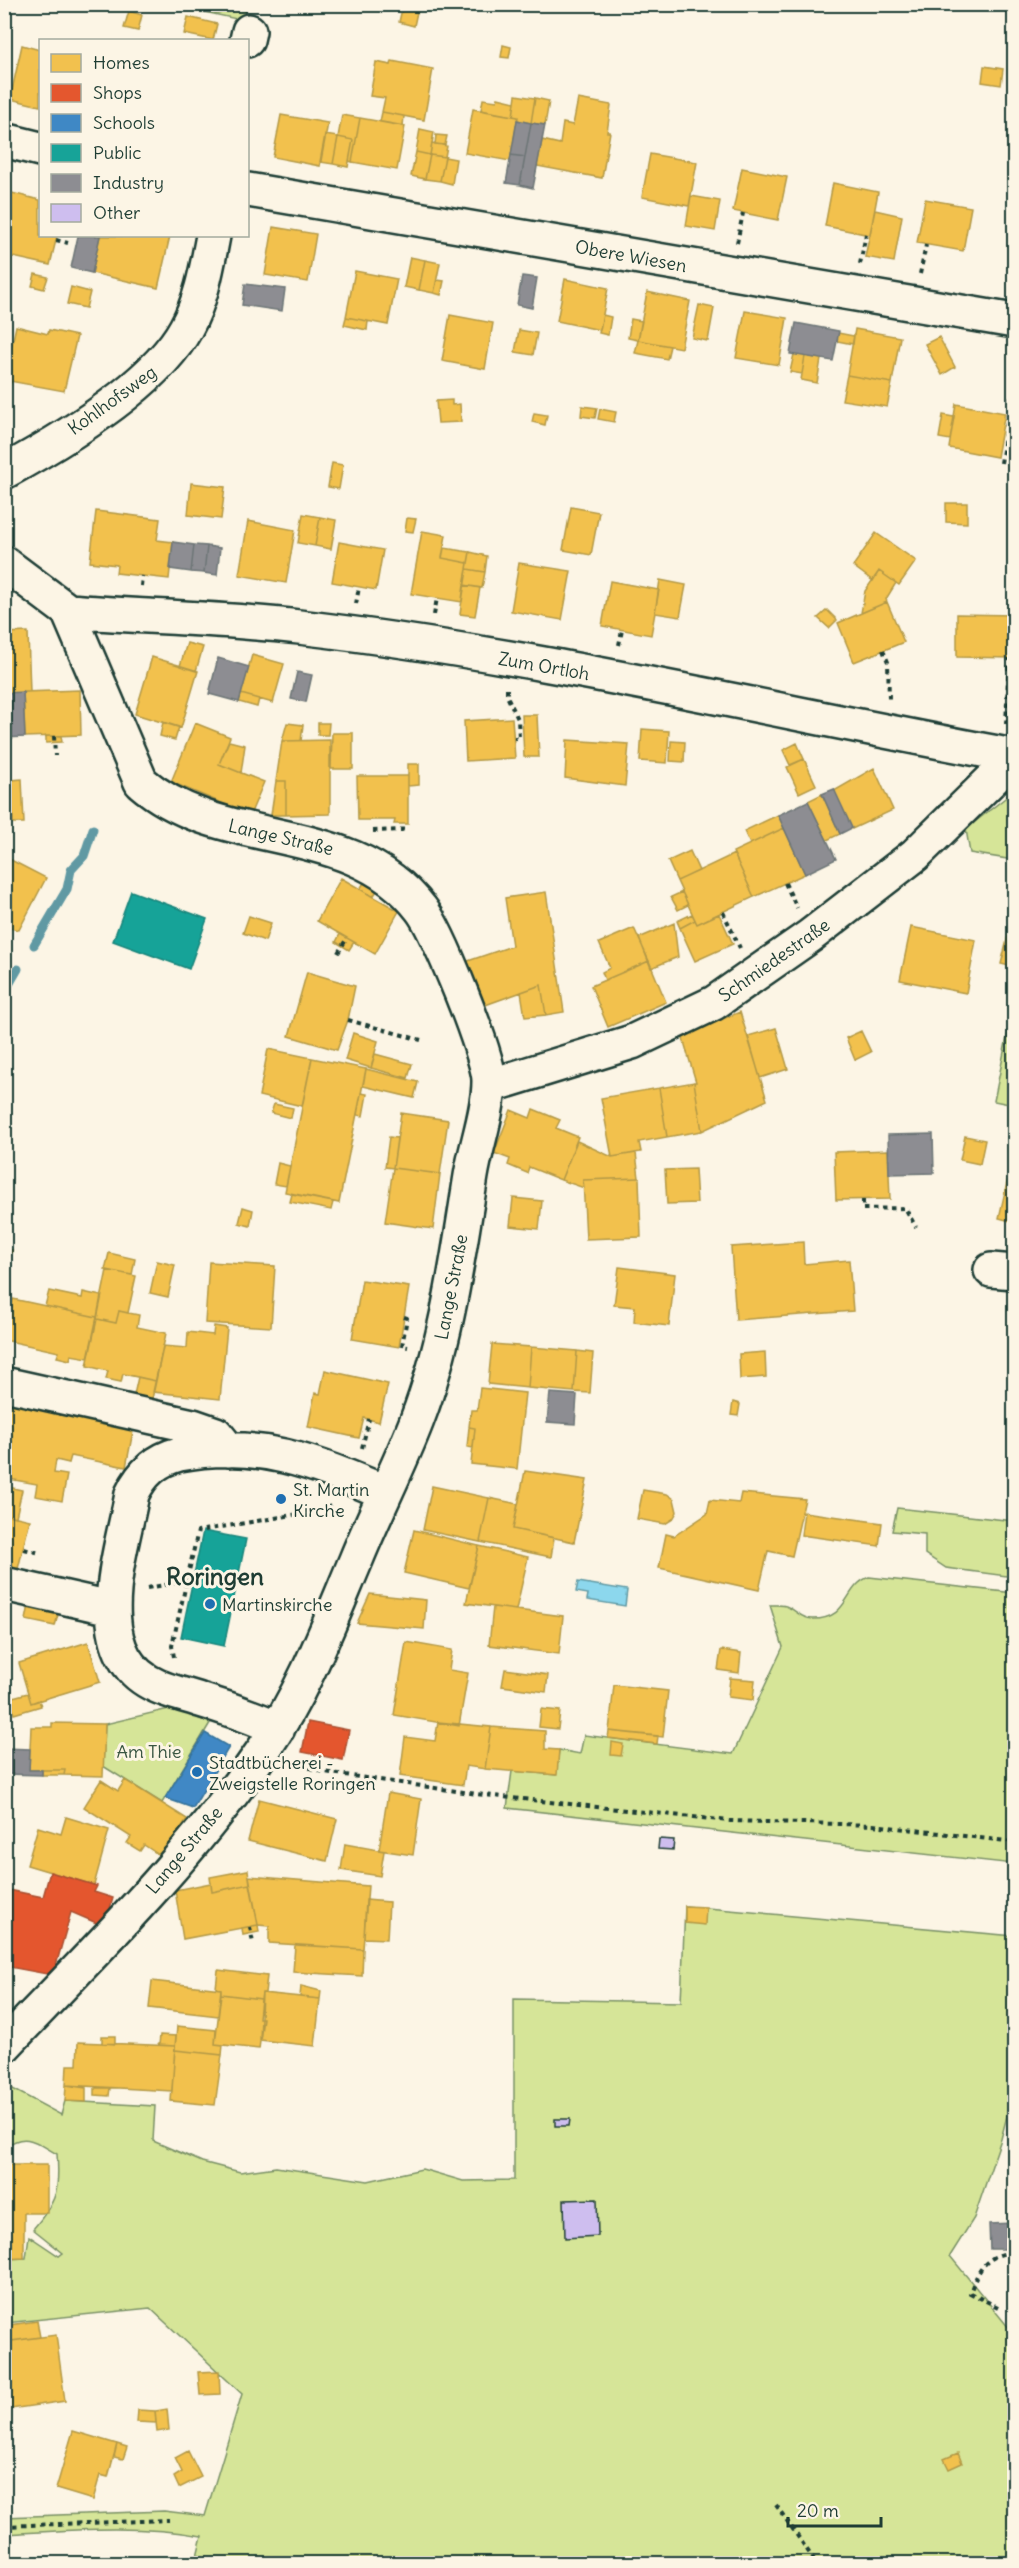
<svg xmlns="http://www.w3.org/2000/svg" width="1019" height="2568" viewBox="0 0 1019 2568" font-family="Delius,sans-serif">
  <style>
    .green { fill: #d6e598; stroke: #7a9166; stroke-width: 1.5 }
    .water { fill: #8cd7ed; stroke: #6099a3; stroke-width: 1.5 }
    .homes { fill: #f2c14e; stroke: #b39946; stroke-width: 1.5 }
    .shops { fill: #e4572e; stroke: #a94f30; stroke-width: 1.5 }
    .schools { fill: #3f88c5; stroke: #35729a; stroke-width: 1.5 }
    .public { fill: #17a398; stroke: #19847a; stroke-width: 1.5 }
    .industry { fill: #8d8d92; stroke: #6c7576; stroke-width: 1.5 }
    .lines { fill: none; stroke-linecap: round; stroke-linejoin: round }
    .stream { stroke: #6099a3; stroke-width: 9 }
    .building { fill: #cebeef; stroke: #1f3d34; stroke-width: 1.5 }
    .minor-casing { stroke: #1f3d34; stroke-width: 38 }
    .path { stroke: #1f3d34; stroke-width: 4; stroke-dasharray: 4.5 4.5; stroke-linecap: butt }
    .minor { stroke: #fcf5e5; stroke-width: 33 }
    .poi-dot { fill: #1f6fb2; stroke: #fcf5e5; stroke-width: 2 }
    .labels { text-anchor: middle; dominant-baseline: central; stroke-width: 6; stroke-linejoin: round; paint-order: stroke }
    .street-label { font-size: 18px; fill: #1f3d34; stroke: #fcf5e5 }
    .poi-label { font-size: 18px; fill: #1f3d34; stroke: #fcf5e5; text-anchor: start }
    .park-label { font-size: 18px; fill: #3a5643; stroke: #fcf5e5 }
    .district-label { font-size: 24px; font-weight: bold; fill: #1f3d34; stroke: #fcf5e5 }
  </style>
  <rect width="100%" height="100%" fill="#fcf5e5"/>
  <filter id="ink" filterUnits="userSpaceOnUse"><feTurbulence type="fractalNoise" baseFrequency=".0167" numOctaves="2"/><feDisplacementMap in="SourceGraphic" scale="12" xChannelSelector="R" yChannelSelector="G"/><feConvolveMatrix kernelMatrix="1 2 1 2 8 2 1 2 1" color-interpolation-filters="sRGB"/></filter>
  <g filter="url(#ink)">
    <path class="green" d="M172,5H249L241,20Z
      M1014,791V860L970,853L966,829Z
      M1014,1003V1105L994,1101Z
      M897,1508L1014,1521V1577L946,1568L925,1554V1534L892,1531Z
      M869,1577L1014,1593V1864L507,1808L512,1771L556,1775L559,1750L580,1754L584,1735L733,1754L783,1647L770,1605C776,1605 784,1604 788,1607C797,1611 802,1619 813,1619C850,1619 843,1587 869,1577Z
      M173,1708L210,1723L162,1803L103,1766L105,1724Z
      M685,1906L1014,1936V2089L1001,2139L974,2218L950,2256L1014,2334V2563L195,2564L202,2536C137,2524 71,2530 5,2534V2517L164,2511L205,2516L242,2394L150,2308L5,2323V2259L26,2258L29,2236L59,2256L63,2253L33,2229C57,2201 60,2190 57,2154C37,2143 26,2131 5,2147V2095L11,2088L61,2115L65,2101L155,2106L153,2141L202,2162L240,2172L276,2167L368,2181L422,2169L463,2181L514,2180V1999L681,2002Z"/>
    <path class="water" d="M578,1582L627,1590L625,1606L587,1600L588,1594L576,1592Z"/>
    <path class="homes" d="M402,9L417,12L414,26L399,22Z
      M129,11L142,15L138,31L124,28Z
      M188,17L217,24L213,40L184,34Z
      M22,45L40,50V106L10,99Z
      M503,45L511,47L509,58L501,57Z
      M392,61L433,69L424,120L382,112L385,98L370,96L376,62L391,65Z
      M984,66L1003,69L1001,85L982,82Z
      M516,95L535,98L531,123L517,120L518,117L513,116Z
      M498,98L515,102L513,116L481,110L483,99L497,101Z
      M535,98L549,101L545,125L531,123Z
      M578,99L611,105L607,132H610L602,178L537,166L542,140L560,144L563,123L573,125Z
      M473,109L518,117L510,161L465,153Z
      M382,112L404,116L403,126L380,122Z
      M281,115L328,123L320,166L273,157Z
      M342,115L360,118L352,162L349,161L353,140L338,137Z
      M360,118L405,126L397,170L352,162Z
      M420,129L434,132L430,155L416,152Z
      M325,135L338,137L333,164L320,162Z
      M436,135L447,136L445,145L435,144Z
      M338,137L353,140L348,167L333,164Z
      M432,143L447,146L445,157L430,155Z
      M416,152L430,155L425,179L411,176Z
      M650,154L697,162L689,206L642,197Z
      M430,155L445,157L440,181L425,179Z
      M445,157L456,159L452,184L440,181Z
      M742,168L787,177L778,220L733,211Z
      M833,183L878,192L870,235L825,226Z
      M4,191L40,200V236H57L50,265L4,255Z
      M691,196L720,201L715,231L686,226Z
      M925,199L971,207L963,251L917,243Z
      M875,210L902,216L894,262L865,257Z
      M273,227L316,234L308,282L265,275Z
      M100,236H170L158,288L92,273Z
      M410,257L425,260L419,290L404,287Z
      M425,260L440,263L434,293L419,290Z
      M355,271L397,279L388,325L346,317Z
      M35,274L48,277L44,289L32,286Z
      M565,279L608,288L600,330L557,321Z
      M437,280L444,281L441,295L434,293Z
      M71,287L90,292L86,308L67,304Z
      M647,292L690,301L681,348L638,340Z
      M699,305L714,308L708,341L692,338Z
      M745,311L787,318L779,365L736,358Z
      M450,315L493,323L485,369L442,361Z
      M603,315L611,317L608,335L599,333Z
      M346,317L368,321L367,330L344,325Z
      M631,319L642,321L638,340L628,338Z
      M16,326L48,334L49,330L77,336L64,391L4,380Z
      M855,329L900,337L892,383L847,375Z
      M519,330L537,333L533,355L515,352Z
      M838,333L854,336L853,344L837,341Z
      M939,337L955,367L942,375L925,344Z
      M638,340L670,346L667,359L635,353Z
      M794,354L805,356L802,374L790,372Z
      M805,356L821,359L817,383L801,380Z
      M847,375L892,383L887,407L842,400Z
      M4,380L11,382L4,410Z
      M452,400V405L460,404L461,422L438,423L436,401Z
      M956,404L1005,413L997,457L949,448Z
      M582,406L597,408L595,418L581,416Z
      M600,409L616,412L614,422L598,419Z
      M534,413L547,415L545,425L532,422Z
      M943,415L954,417L950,440L939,438Z
      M332,463L343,465L339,489L328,487Z
      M191,483L225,487L221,519L188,515Z
      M946,503H967V523L946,522Z
      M571,507L599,512L591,555L563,550Z
      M96,511L160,519L157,540L173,542L169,579L116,573L117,565L90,562Z
      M303,514L320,517L315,546L298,543Z
      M320,517L336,520L331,549L315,546Z
      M407,518L416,519L413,532L405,531Z
      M248,521L295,530L286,583L239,575Z
      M422,531L446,535L442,558L468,563L462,602L411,594Z
      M876,533L916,561L899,585L879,571L873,581L853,566Z
      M339,542L383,550L376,590L332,582Z
      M444,548L470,552L468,563L442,558Z
      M470,552L487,556L485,572L467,569Z
      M519,563L571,571L562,620L511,611Z
      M467,569L485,572L482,588L464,585Z
      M879,571L896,583L886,599L887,602L861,613L865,591Z
      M660,580L686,585L680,617L655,613Z
      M610,581L659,590L651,635L602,626Z
      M464,585L480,588L475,616L460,614Z
      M887,602L904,642L854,662L838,623Z
      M827,610L837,620L829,628L818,618Z
      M957,614L1014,615V658L957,657Z
      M28,632L30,692L4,693V633Z
      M187,643L203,647L196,671L180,666Z
      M252,655L284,664L273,703L241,694Z
      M152,657L198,671L181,728L135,714Z
      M80,690L81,735L25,737L23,692Z
      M241,694L259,699L257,707L239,702Z
      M522,715H537L539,757H524Z
      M512,718L515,758L466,761L464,721Z
      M163,722L179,727L175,740L160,736Z
      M195,723L230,737L219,764L264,782L250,815L171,782Z
      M287,723L303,725L301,741H282Z
      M318,723H329L328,735H318Z
      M642,729L669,731L667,763L640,761Z
      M332,733H353V769H331Z
      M46,736H61L62,742L46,743Z
      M330,740V814L286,815V781H276L282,741Z
      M567,740L629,744L625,786L565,778Z
      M229,741L245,745L241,773L219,764Z
      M671,741L685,742L684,762L670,761Z
      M797,743L804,759L790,765L783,750Z
      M804,759L816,785L799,793L787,767Z
      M408,764H419V785L408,786Z
      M874,768L893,810L852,829L834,791Z
      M357,776H408V824H394L395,820H358Z
      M22,779L24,823H13L11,780Z
      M4,780H11L13,823H4Z
      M276,781H286V815H271Z
      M822,794L840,834L827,840L808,801Z
      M778,815L784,828L750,844L744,831Z
      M784,828L805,874L754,897L733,852Z
      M690,851L699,871L677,881L668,861Z
      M734,854L754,897L697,924L677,881Z
      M7,858L46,878L19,930L4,927Z
      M341,878L399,911L375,954L317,921Z
      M365,881L378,889L373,897L360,889Z
      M546,892L564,1012L546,1015L541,985L477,1008L462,963L512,946L505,898Z
      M682,892L688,905L678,910L671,897Z
      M692,914L695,920L680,928L677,921Z
      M719,914L733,944L695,961L680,928L695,920L697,924Z
      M249,916L271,923L265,941L243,933Z
      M674,923L678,957L651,968L639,938Z
      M911,927L976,940L966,993L900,980Z
      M634,928L649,961L605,980L602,972L610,968L599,943Z
      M1009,932L1014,933V967L1001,964Z
      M340,934L354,942L349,950L336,942Z
      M649,961L666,1002L608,1027L591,986Z
      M307,972L355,986L348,1020L337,1050L289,1036Z
      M541,985L546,1015L525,1017L521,992Z
      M740,1012L767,1100L702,1131L694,1082H696L682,1035Z
      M776,1028L788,1069L760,1078L748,1036Z
      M861,1031L871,1052L855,1060L846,1038Z
      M353,1033L378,1041L371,1068L345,1060Z
      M268,1049L312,1058L302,1106L259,1096Z
      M375,1054L412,1064L408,1078L371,1068Z
      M312,1058L366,1069L339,1203L285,1192Z
      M366,1069L418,1082L414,1098L363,1086Z
      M694,1082L702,1131L667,1137L659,1088Z
      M659,1088L667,1137L639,1142L641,1152L612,1157L601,1098Z
      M361,1093L367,1094L363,1116L357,1115Z
      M274,1104L293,1108L291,1118L271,1113Z
      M533,1109L560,1120L556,1128L578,1137L561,1180L529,1167L527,1173L508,1165L510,1159L494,1153L511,1110L530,1118Z
      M401,1113L448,1120L440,1174L393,1168Z
      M965,1136L985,1140L980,1164L960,1160Z
      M389,1137L397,1138L393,1168L385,1167Z
      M577,1141L612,1157L636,1153L639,1178L583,1180L584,1188L561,1180Z
      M888,1150L890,1199L836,1200L834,1152Z
      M278,1163L290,1166L286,1186L274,1184Z
      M393,1168L440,1174L433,1229L385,1222Z
      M695,1169L697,1203L667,1204L665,1170Z
      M639,1178L641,1237L586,1239L583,1180Z
      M1008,1178L1014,1179V1222L999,1218Z
      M292,1194L333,1202L331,1210L290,1202Z
      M513,1198L542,1201L539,1229L510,1226Z
      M243,1207L253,1210L250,1226L239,1223Z
      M803,1242L804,1264L849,1260L853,1311L736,1320L731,1247Z
      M4,1249L12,1250L4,1284Z
      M109,1253L135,1259L132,1275L105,1270Z
      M157,1261L175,1265L168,1297L150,1293Z
      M209,1262L275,1266L271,1327L205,1323Z
      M619,1267L675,1274L669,1326L634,1322L635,1307L614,1305Z
      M107,1270L136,1276L128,1313L119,1311L116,1323L97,1319Z
      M362,1280L409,1287L399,1347L352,1339Z
      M49,1291L82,1298L83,1292L101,1296L97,1317L45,1306Z
      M13,1299L97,1317L88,1358L71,1355L70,1360L57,1357L59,1352L4,1340Z
      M119,1311L139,1315L137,1327L166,1333L156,1381L123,1374L121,1382L106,1379L108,1371L87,1366L97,1319L116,1323Z
      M214,1326L227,1328L220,1399L153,1392L163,1346L187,1348L188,1332L213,1335Z
      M492,1344L531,1347L528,1388L488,1384Z
      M531,1347L577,1351L574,1392L528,1388Z
      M577,1351L593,1353L590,1393L574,1392Z
      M765,1352L766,1377L740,1379L739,1354Z
      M325,1370L388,1384L379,1422L364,1418L359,1438L308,1427L315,1393L320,1394Z
      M138,1377L156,1381L152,1399L134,1395Z
      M480,1388L525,1393L517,1469L471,1464L475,1428L469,1427L471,1410H477Z
      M4,1396L135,1421L126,1467L71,1456L69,1463L56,1460L54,1473L67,1475L62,1501L35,1496L37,1484L4,1478Z
      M733,1402L740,1404L738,1416L731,1415Z
      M469,1427L475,1428L473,1448L467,1447Z
      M525,1471L587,1480L574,1542L513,1529Z
      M4,1486L22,1490L16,1517L4,1514Z
      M432,1486L489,1498L480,1542L423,1530Z
      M643,1490L667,1494L674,1499L677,1512L673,1519L665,1524L637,1519Z
      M741,1493L805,1499L792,1556L768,1551L759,1590L659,1568L666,1534L674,1536L707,1514L710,1500L739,1503Z
      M489,1498L518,1504L513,1529L554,1538L551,1557L480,1542Z
      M804,1512L882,1523L879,1546L801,1535Z
      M4,1514L30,1520L16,1577L4,1574Z
      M414,1530L479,1546L469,1588L404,1573Z
      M479,1546L528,1557L516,1610L466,1603Z
      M370,1594L426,1600L424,1629L357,1623Z
      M30,1600L60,1607L55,1626L26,1620Z
      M493,1607L563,1616L559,1654L489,1645Z
      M88,1642L100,1682L31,1703L19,1663Z
      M406,1642L452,1650L449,1670L468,1673L459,1726L394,1715Z
      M721,1650L741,1653L739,1673L718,1670Z
      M505,1669L548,1675L546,1692L502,1686Z
      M730,1678L755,1680L753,1700L728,1697Z
      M614,1685L668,1691L663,1737L609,1731Z
      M28,1693L31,1703L39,1700L41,1706L14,1714L9,1698Z
      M541,1709L560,1711L558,1729L539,1727Z
      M438,1722L491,1727L485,1769L466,1766L463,1785L400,1776L405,1737L435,1741Z
      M52,1723L105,1724L103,1776L64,1775L65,1770H29L31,1727H52Z
      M491,1727L545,1731V1749L559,1750L557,1775L485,1769Z
      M609,1731L658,1736L657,1744L608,1738Z
      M612,1742L623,1744L621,1756L611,1755Z
      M42,1770H65L64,1775H42Z
      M101,1780L118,1791L125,1780L187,1819L162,1857L144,1845L140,1851L127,1843L131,1837L84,1807Z
      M388,1793L421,1799L413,1855L379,1850Z
      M259,1799L337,1819L327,1861L248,1841Z
      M66,1817L109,1830L94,1885L27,1865L38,1827L61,1834Z
      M345,1844L384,1851L380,1876L341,1870Z
      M248,1870L250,1884L212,1892L210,1877Z
      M249,1876L368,1886L363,1949L269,1943V1926L258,1925Z
      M211,1883L212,1892L250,1884L258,1925L183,1939L175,1890Z
      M366,1900L389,1902L387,1939L364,1938Z
      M685,1906L706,1907L705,1925L685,1923Z
      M258,1925L259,1932L243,1935L242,1928Z
      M295,1945L363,1949L362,1976L293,1972Z
      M218,1970L267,1976L265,1993H262L261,1999L221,1994V1989L216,1988Z
      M152,1981L221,1989L218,2016L149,2008Z
      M301,1986L321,1991L320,1999L300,1997Z
      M262,1993L320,1999L315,2046L260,2040Z
      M221,1994L261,1999L259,2018H263L259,2049L215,2044Z
      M177,2026L216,2030L215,2044L223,2045L222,2055L175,2050Z
      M160,2035L176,2036L175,2046L159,2045Z
      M102,2036H115V2044L102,2043Z
      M78,2042L175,2046L172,2091L66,2085L67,2065H77Z
      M175,2050L222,2055L215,2105L171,2101Z
      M66,2085L86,2088V2102L65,2101Z
      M95,2088H110L109,2096L95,2095Z
      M4,2165H47V2213H24V2258L4,2259Z
      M37,2321L40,2337L11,2341L9,2325Z
      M56,2335L65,2401L4,2410V2342Z
      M219,2371L220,2394L200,2395L198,2372Z
      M167,2409L169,2430L157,2432L155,2411Z
      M138,2410L155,2411L156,2423L137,2422Z
      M73,2431L117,2444L108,2477L100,2475L93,2500L56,2489Z
      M117,2444L127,2447L123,2459L114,2457Z
      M188,2451L201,2477L179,2488L174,2477L182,2472L175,2458Z
      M958,2453L962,2463L949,2469L944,2459Z"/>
    <path class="shops" d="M308,1722L349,1730L343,1760L302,1752Z
      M50,1872L97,1886L94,1892L113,1898L109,1912L99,1924L71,1912L55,1969L47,1974L4,1966V1889L43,1897Z"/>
    <path class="schools" d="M205,1733L229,1747L193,1808L165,1798Z"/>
    <path class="public" d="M131,891L207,919L189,969L113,941Z
      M203,1531L246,1539L224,1646L181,1637Z"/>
    <path class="industry" d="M517,120L531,123L525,157L511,155Z
      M531,123L545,125L533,188L520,185Z
      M511,155L525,157L520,185L506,183Z
      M78,236H100L92,273L71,268Z
      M522,276L537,278L532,308L517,305Z
      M245,284L285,289L282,311L242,305Z
      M796,323L839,331L833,361L790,354Z
      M173,542L194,545L191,572L170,569Z
      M194,545L207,546L204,573L191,572Z
      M207,546L220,548L217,575L204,573Z
      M218,658L249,667L239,702L209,694Z
      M297,672L312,675L306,702L291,699Z
      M23,692L25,737L4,738V693Z
      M834,789L852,828L840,834L822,794Z
      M808,801L836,859L805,874L778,815Z
      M933,1134L934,1173L889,1174L888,1135Z
      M550,1393L577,1395L575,1424L547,1422Z
      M4,1748L30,1749L29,1770H42V1775L4,1774Z
      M1014,2223V2249H990L989,2224Z"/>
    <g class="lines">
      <path class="stream" d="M34,945L67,889L71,870L84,856L93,829
        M4,993L18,969"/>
    </g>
    <path class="building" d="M659,1839L674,1840L673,1850L658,1849Z
      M555,2119H570L569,2126H555Z
      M597,2199L598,2236L565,2238L564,2200Z"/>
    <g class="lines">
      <g class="minor-casing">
        <path id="minor" d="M247,40L249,31
          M4,140L40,149
          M248,190L1014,321
          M4,472C61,441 155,385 186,328C202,299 207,267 213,236
          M4,563L68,611L141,782C222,852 352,818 421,909C438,930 489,1056 489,1081C489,1111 476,1145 471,1176C458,1257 447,1342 417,1420C399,1467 375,1513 356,1560C329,1624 304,1691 264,1749C190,1858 95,1951 4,2046
          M68,611C144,617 222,618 299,627C539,655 777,712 1014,756
          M489,1086L632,1042L714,1003L810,936L915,855L1014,758
          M991,1270L1014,1272
          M4,1384L193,1426L216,1434L229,1450
          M4,1584L111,1608
          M278,1728C252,1717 227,1708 200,1700C186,1695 170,1692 157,1686C84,1654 122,1551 132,1494C142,1473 156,1460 179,1454C258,1439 313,1462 384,1492"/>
      </g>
      <path class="path" d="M56,240L68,243
        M737,243L743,213
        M860,264L866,234
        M920,274L926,245
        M1001,463L1014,380
        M141,586L142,576
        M356,604L359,587
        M434,615L437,598
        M619,645L622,630
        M883,650L888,662L889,699
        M507,689V696L518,719L519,738H514
        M1006,724L1009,658
        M54,736L55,756
        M373,831L402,830V824
        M785,883L797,908
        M723,912L740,948
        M338,953L347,938
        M348,1020L421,1040
        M863,1200V1209L905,1208L916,1227
        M404,1317L407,1318L402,1346L408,1347
        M362,1448L369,1419
        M24,1549L40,1553
        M147,1588L187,1581
        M174,1657L172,1646L198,1531L328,1509L331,1505
        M292,1763L324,1772L484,1795L730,1821L873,1825L1014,1842
        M250,1927L253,1943
        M998,2307L970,2293C979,2267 987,2255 1014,2252
        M776,2505L817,2564
        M4,2526L169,2520"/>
      <use href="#minor" class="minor"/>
    </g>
  </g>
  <g class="poi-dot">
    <circle cx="281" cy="1499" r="6"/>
    <circle cx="210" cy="1604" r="6"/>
    <circle cx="197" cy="1772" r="6"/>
  </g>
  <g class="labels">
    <g class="street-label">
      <text transform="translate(631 256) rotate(10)">Obere Wiesen</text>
      <text transform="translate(112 400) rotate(-36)">Kohlhofsweg</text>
      <text transform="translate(544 666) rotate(10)">Zum Ortloh</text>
      <text transform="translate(281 837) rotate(13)">Lange Straße</text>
      <text transform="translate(774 960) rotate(-35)">Schmiedestraße</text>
      <text transform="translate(451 1287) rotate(-79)">Lange Straße</text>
      <text transform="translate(184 1850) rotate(-50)">Lange Straße</text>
    </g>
    <g class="poi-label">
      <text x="293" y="1489">St. Martin<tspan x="293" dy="21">Kirche</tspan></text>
      <text x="222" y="1604">Martinskirche</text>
      <text x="209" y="1762">Stadtbücherei -<tspan x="209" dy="21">Zweigstelle Roringen</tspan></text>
    </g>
    <g class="park-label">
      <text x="149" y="1751">Am Thie</text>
    </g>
    <g class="district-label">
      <text x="215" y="1576">Roringen</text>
    </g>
  </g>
  <rect width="1019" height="2568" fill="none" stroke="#fcf5e5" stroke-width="24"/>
  <rect x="12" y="12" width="995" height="2544" fill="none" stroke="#1f3d34" stroke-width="2" filter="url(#ink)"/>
  <rect x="39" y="39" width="210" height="198" fill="#fcf5e5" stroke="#a4ab9e" stroke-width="1.5"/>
  <rect x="51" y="54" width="30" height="18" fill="#f2c14e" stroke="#a4ab9e" stroke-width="1.5"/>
  <text x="93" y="69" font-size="18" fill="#1f3d34">Homes</text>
  <rect x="51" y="84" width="30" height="18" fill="#e4572e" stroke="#a4ab9e" stroke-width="1.5"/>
  <text x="93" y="99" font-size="18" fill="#1f3d34">Shops</text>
  <rect x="51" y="114" width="30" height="18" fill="#3f88c5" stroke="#a4ab9e" stroke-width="1.5"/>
  <text x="93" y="129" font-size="18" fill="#1f3d34">Schools</text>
  <rect x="51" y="144" width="30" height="18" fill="#17a398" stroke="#a4ab9e" stroke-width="1.5"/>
  <text x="93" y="159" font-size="18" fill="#1f3d34">Public</text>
  <rect x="51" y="174" width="30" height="18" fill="#8d8d92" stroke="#a4ab9e" stroke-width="1.5"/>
  <text x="93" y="189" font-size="18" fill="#1f3d34">Industry</text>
  <rect x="51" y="204" width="30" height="18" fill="#cebeef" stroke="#a4ab9e" stroke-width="1.5"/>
  <text x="93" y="219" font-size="18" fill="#1f3d34">Other</text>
  <path d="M788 2517v9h93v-9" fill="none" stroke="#1f3d34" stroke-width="3"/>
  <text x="797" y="2517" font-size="18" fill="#1f3d34" stroke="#fcf5e5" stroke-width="4.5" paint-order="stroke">20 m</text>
</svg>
